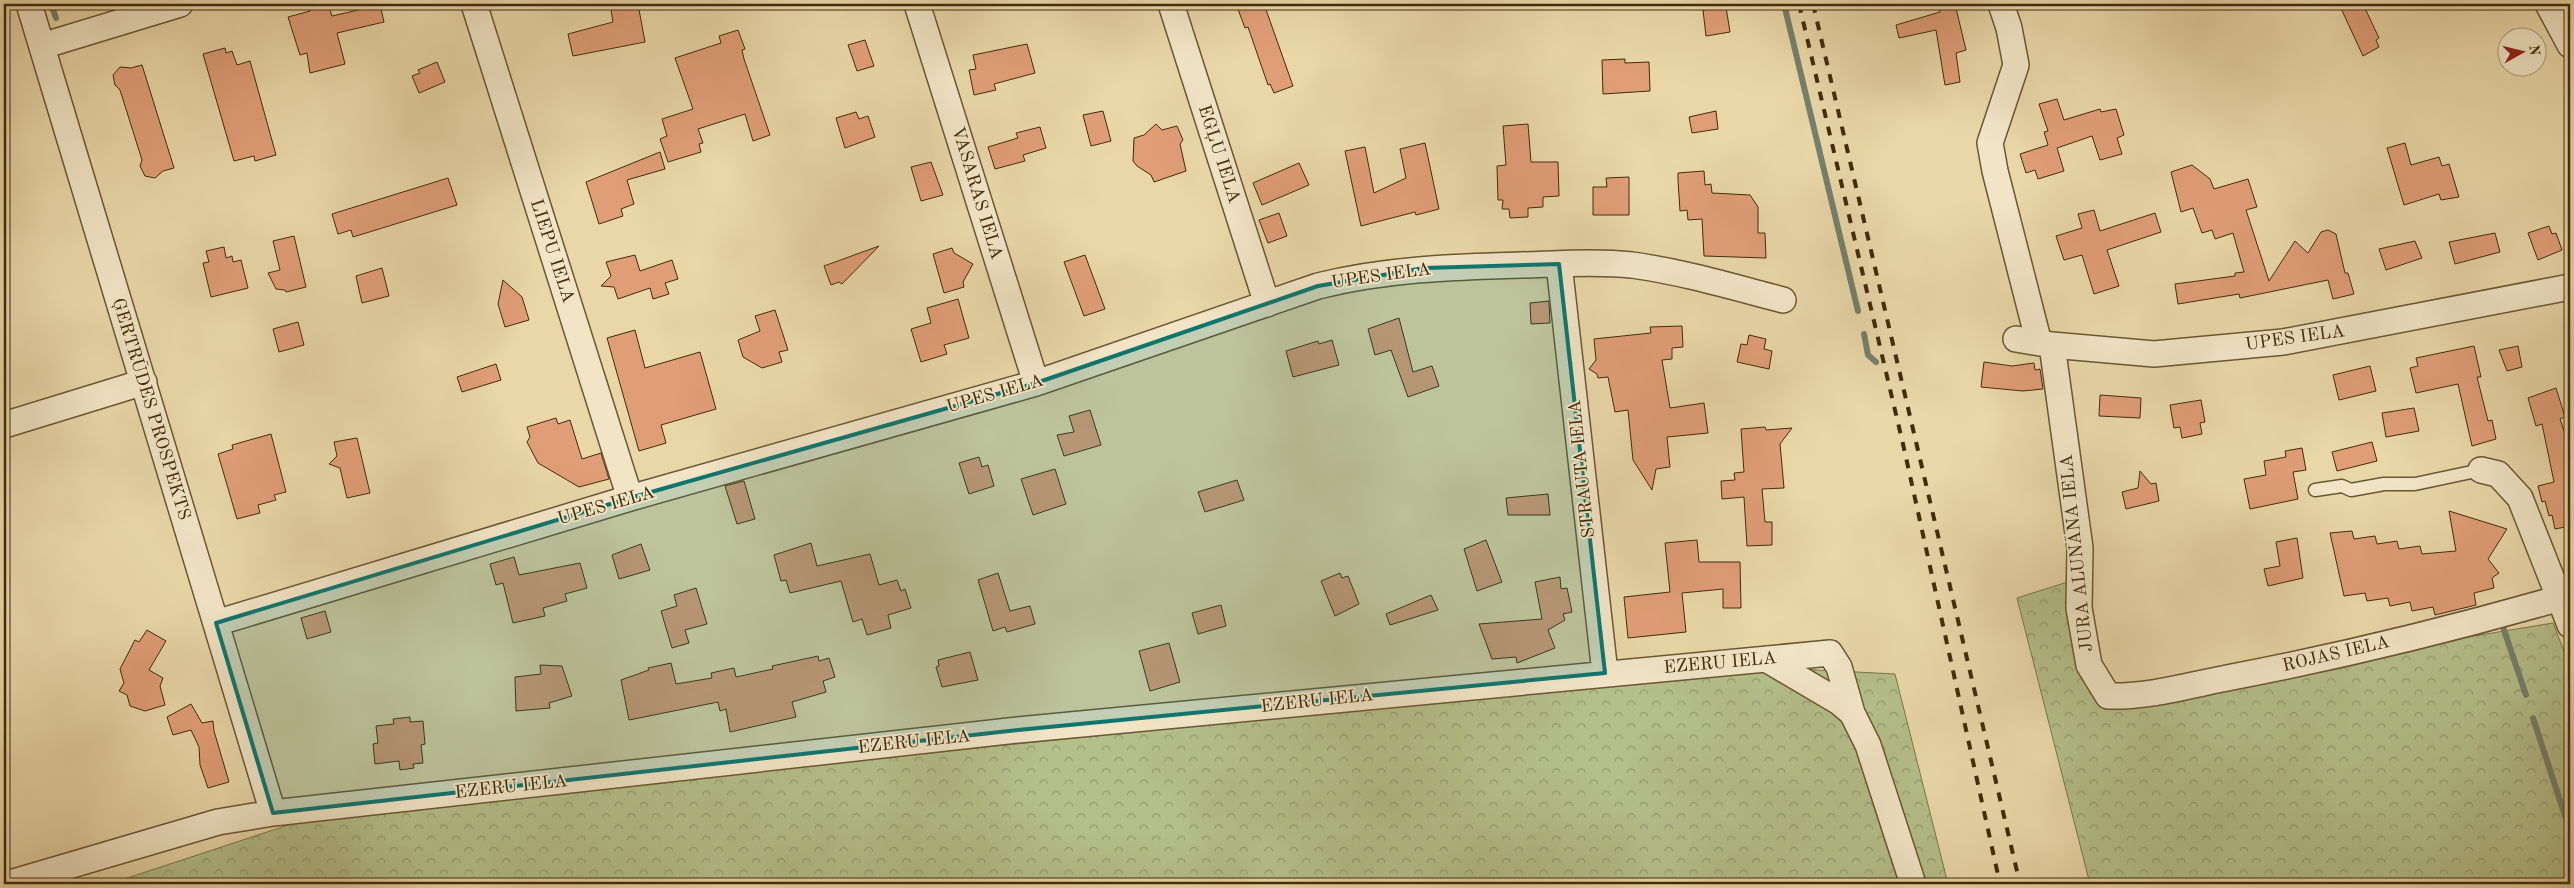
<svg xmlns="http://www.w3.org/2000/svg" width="2574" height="888" viewBox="0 0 2574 888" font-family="'Old Standard TT',serif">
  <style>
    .forest { fill: url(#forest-crowns); stroke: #7a764a }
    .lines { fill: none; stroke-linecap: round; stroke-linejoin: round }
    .stream { stroke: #75806d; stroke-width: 6 }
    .building { fill: #e09e77; stroke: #412c0c }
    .lane-casing { stroke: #6b5733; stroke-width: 15 }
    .street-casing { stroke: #6b5733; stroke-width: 28 }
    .lane { stroke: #f1e5c6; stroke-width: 12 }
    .street { stroke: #f1e5c6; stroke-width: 25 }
    .rail { stroke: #412c0c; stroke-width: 4; stroke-dasharray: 9 9; stroke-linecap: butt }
    .marked { fill: #0f766e; fill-opacity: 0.2; stroke: #0f766e; stroke-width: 4; stroke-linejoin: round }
    .labels { text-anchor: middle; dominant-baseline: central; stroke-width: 4; stroke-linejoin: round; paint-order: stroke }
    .street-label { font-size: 18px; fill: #412c0c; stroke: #f1e5c6 }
  </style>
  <defs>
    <pattern id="forest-crowns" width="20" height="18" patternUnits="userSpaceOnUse" patternTransform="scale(1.25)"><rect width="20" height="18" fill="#b4bf89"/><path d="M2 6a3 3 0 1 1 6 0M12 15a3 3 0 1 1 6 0" fill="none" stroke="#949b6e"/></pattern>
  </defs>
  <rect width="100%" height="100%" fill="#e9d7a8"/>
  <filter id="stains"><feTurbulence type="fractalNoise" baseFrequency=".004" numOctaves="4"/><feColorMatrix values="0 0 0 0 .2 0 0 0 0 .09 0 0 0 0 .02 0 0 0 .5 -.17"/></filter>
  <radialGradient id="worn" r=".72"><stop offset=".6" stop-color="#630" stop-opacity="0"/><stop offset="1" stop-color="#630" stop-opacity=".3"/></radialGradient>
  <path class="forest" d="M2080,578L2109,696L2553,623L2570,667V884H2090L2017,598Z
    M1739,666L1895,674L1948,884H109L319,815L1084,737Z"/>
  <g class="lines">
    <path class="stream" d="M51,4L56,18
      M1784,4L1858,311
      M1864,334L1868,355L1876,362
      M2502,624L2526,695
      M2533,718L2570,831"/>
  </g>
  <path class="building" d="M308,4H328L332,16L380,5L384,22L337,33L345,64L310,73L307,53L300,55L288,17L310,11Z
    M610,4H638L645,42L573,56L568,34L613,22Z
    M1236,4H1264L1293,86L1274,93L1270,84L1268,85L1248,27L1245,28Z
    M1937,4H1955L1966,50L1956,53L1960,82L1945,85L1936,30L1899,38L1896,25L1940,12Z
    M2339,4H2363L2379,38L2376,40L2379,47L2363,56Z
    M1726,7L1730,32L1706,36L1703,10Z
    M738,30L745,49L742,50L744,59L770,135L753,141L745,114L698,129L703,143L699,144L701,152L668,162L660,139L667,136L662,119L693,109L675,58L721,43L719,36Z
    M865,40L874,66L857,71L848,45Z
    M1027,44L1035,73L994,84L996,90L974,95L969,70L976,69L973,55Z
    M225,48L226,53L232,51L237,65L250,61L276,155L255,161L254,156L234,161L203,54Z
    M1625,59V63L1649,62L1650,91L1603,94L1602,60Z
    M437,62L445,82L419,93L412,76L420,73L418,70Z
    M142,65L174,168L163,171L155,178L145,176L140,166L142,160L120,90L115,85L113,75L120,67L131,68Z
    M2057,99L2064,120L2100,109L2101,112L2116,109L2124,135L2117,138L2122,154L2100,160L2092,136L2057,148L2064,171L2038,179L2035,170L2026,173L2020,154L2048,145L2044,132L2048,131L2039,104Z
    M1103,111L1111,141L1091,146L1083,115Z
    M1716,111L1718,129L1692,133L1689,117Z
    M856,112L859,119L868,116L875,137L845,148L836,118Z
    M1156,124L1162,130L1177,126L1183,140L1180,144L1186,171L1154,182L1151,175L1137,166L1133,161L1134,138L1144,135Z
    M1528,124L1531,162H1558L1559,196L1543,197V207L1528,208V217L1510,218L1509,209H1502L1503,200H1498L1497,166L1506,165L1503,126Z
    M1040,127L1046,148L1023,155L1025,161L995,169L988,147L1018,138L1016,133Z
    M1425,143L1439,209L1416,215L1415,212L1361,226L1345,151L1365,147L1374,193L1406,178L1400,149Z
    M2405,143L2411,165L2439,157L2442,166L2449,164L2459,197L2441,200L2439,194L2404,205L2387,148Z
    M660,152L665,169L627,180L634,204L621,209L623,216L599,224L586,182Z
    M931,162L943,195L921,201L911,167Z
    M1299,163L1309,185L1262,205L1253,183Z
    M2192,165L2210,179L2214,189L2248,179L2257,207L2246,210L2269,281L2295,241L2308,253L2321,232L2328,230L2336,234L2345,273H2348L2354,294L2333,299L2328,280L2240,298L2239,294L2178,304L2175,284L2235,276V273L2244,272L2233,233L2215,239L2212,230L2202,233L2193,208L2181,212L2171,172Z
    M1704,171L1705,185L1711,184L1712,193L1750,195L1758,207V233H1765L1766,258L1704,256L1702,219L1688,220L1687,210L1680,211L1678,180V173Z
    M1629,177V215H1593V187H1607L1606,178Z
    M448,178L457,205L353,237L351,230L338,234L332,214Z
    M2094,210L2100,231L2155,213L2161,232L2107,250L2119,286L2094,294L2082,255L2064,260L2056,236L2082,228L2078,214Z
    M1279,213L1287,236L1268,243L1259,220Z
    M2549,226L2552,234L2556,233L2562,250L2538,260L2528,233Z
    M2495,233L2500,252L2455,264L2449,242Z
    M294,236L306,287L286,292L285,290L276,289L268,273L280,270L273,241Z
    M2415,241L2422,258L2386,270L2379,249Z
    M879,246L842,284L839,282L831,285L824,266Z
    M224,247L226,258L232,256L233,262L241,260L248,288L211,297L203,263L209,262L206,251Z
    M952,248L954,253L973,264L963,282L964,287L944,293L933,254Z
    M635,255L640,271L672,260L678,279L665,283L669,294L653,299L650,288L618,299L614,287L601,286L611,276L606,262Z
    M1085,255L1105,309L1084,316L1064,262Z
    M382,268L389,296L362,303L356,276Z
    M503,280L522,297L529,320L505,327L498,304Z
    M958,299L969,338L944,345L947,354L921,362L911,329L931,323L927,308Z
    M1549,301L1550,323L1531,324L1530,303Z
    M775,310L788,350L779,352L782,362L762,368L743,357L738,340L760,331L755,316Z
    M1399,318L1413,372L1432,366L1439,386L1408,397L1391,350L1375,355L1368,329Z
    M298,322L304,345L279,352L273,329Z
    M1682,326L1683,347L1672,348V359L1662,360L1670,408L1704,403L1708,433L1667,437L1670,467L1656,469L1652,490L1633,460L1628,410L1615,412L1608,377L1598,378L1597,374L1589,369L1596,360L1594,339L1651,333L1650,327Z
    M635,330L645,368L700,352L716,409L661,425L666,443L639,451L607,338Z
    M1749,335L1766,339L1764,349L1772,351L1769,369L1737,362L1741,344L1747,345Z
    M1332,340L1339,365L1293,377L1286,351L1318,341L1319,344Z
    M2474,346L2481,377H2477L2488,421L2492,420L2496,439L2472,446L2458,384L2416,393L2410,368L2418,366L2416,358Z
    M2518,346L2522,367L2507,371L2499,350Z
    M1984,362L2012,366L2034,363L2035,370L2040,369L2043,389L2023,391L1981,387Z
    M496,364L501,380L462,392L457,377Z
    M2370,366L2376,391L2339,400L2333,375Z
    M2556,388L2565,417L2560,419L2570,449V526L2555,529L2552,515L2549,516L2545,501L2542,502L2538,486L2554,482L2542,424L2536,426L2528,398Z
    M2100,395L2141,398L2140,418L2099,416Z
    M2201,400L2205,422L2200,423L2202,434L2182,438L2180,427L2174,428L2170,405Z
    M2414,408L2419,431L2386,437L2382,413Z
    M1090,410L1101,445L1064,456L1057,435L1074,432L1069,416Z
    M556,418L558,424L570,420L582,459L601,453L609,479L579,487L538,463L527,442L530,437L527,427Z
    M1765,427L1766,430L1792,428L1780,444L1784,488L1762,489L1765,522H1772V545L1747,546L1744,497L1722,499L1721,481L1735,480L1734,473L1744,472L1741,429Z
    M271,434L286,492L274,495L276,500L258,505L260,513L237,519L218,454L233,449L232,445Z
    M357,438L370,493L347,498L340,468L329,464L337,456L334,442Z
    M2372,442L2377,461L2337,471L2332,452Z
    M2302,448L2306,470L2293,472L2298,499L2250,509L2244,479L2266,475L2264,461L2286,457L2285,451Z
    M979,457L982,467L988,465L994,486L969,494L959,463Z
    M1055,469L1066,504L1033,515L1021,479Z
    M2140,471L2151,484L2156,483L2159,501L2126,509L2122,492L2138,488Z
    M1237,480L1244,500L1205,512L1198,492Z
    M744,481L755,519L737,524L725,486Z
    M1548,494L1550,515H1508L1506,498Z
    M2449,511L2507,529L2488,559L2499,573L2492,578L2494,588L2474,593L2476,605L2435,615L2433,607L2412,611L2410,602L2390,606L2388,598L2367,601L2365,593L2344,596L2330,533L2352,531L2354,539L2375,536L2377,544L2397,541L2399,549L2420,546L2422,554L2456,551Z
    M2297,538L2303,578L2268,586L2264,569L2280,566L2276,542Z
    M1486,540L1502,582L1477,591L1464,549Z
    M1697,540L1699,562H1740L1741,608H1723V589L1682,593L1686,632L1628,638L1624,597L1670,592L1665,543Z
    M811,543L817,566L870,554L879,585L897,580L901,591L905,589L911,608L888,615L891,628L867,635L862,619L853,622L841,581L790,593L786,580L781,581L774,555Z
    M641,544L650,570L619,579L612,555Z
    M514,557L519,575L580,563L587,588L565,594L567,601L543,608L545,616L513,623L503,583L496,585L490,564Z
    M998,573L1010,611L1030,606L1035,624L1007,632L1005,627L993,631L978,580Z
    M1340,573L1342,578L1348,576L1359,604L1335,616L1321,581Z
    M1560,577L1561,589L1567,588L1572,612L1563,614L1565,620L1548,630L1555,648L1517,663L1516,657L1492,659L1479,624L1542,619L1535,582Z
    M696,588L707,624L685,630L689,643L672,648L661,611L677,606L674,595Z
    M1431,595L1438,610L1390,625L1386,614Z
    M1221,605L1226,626L1198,634L1192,613Z
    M325,611L331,632L307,639L301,618Z
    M147,630L166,641L149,670L163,678L160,686L165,705L145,711L130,706L127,695L119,691L124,683L120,669L135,640L139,642Z
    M1169,643L1180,682L1150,691L1139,651Z
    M970,652L978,680L942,687L936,667L939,666L938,660Z
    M818,656L819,661L829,658L835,677L823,681L826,692L792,702L796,717L730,732L726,709L720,711L718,702L629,720L621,680L649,670L648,668L671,663L676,684L712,678L711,673L734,668L736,677L773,669L772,666Z
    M540,665L562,666L572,696L549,703L550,708L516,711L515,677L541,674Z
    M191,704L202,723L213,721L214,731L229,782L208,788L200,765L199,747L191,730L173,735L167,717Z
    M410,717V722L423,721L425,744L421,745L423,763L413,764L414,768L400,770L399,761L375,764L373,744L378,743L376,726L394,724L393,719Z"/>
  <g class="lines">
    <g class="lane-casing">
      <path id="lane" d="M2315,490L2342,486L2351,490L2384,484H2415L2481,470"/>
    </g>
    <g class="street-casing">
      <path id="street" d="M29,4L273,813
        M474,4L630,498
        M917,4L1036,383
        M1171,4L1267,304
        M2001,4L2009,28L2016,65L1990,143L1995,171L2039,343
        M2548,4L2570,45
        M42,46L180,4
        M1559,264L1605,673
        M2016,339L2052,345L2154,354L2283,342L2570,287
        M2052,345L2080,548L2079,608L2089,665L2108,696C2151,697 2190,685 2232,677C2342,656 2452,629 2560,598
        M4,425L144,382
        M2481,470L2498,474L2520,498L2570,625
        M216,623L630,498L1036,383L1318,286C1386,269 1452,267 1522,265C1557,264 1596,261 1632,265C1683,272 1733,287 1783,300
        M1766,659L1839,702L1852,713
        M7,884L218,822L273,813L1018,730L1830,653L1839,667L1852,713L1868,745L1913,884"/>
    </g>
    <use href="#lane" class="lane"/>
    <use href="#street" class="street"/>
    <path class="rail" d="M1799,4L1903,444L2000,884
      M1813,4L2020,884"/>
  </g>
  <path class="marked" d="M1559,264L1605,673L1018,730L273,813L216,623L630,498L1036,383L1318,286L1424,268Z"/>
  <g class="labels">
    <g class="street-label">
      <text transform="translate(1219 154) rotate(72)">EGĻU IELA</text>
      <text transform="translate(977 193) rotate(73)">VASARAS IELA</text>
      <text transform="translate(552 251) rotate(72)">LIEPU IELA</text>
      <text transform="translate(1381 276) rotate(-8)">UPES IELA</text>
      <text transform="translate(2295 338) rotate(-8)">UPES IELA</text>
      <text transform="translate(995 394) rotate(-16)">UPES IELA</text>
      <text transform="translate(151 409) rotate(73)">ĢERTRŪDES PROSPEKTS</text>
      <text transform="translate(1582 469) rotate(-96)">STRAUTA IELA</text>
      <text transform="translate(606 506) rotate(-16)">UPES IELA</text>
      <text transform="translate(2077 553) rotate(-96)">JURA ALUNĀNA IELA</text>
      <text transform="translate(2336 654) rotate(-13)">ROJAS IELA</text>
      <text transform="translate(1720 663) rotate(-5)">EZERU IELA</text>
      <text transform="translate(1317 701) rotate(-6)">EZERU IELA</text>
      <text transform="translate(914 742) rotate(-6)">EZERU IELA</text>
      <text transform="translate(511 787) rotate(-6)">EZERU IELA</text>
    </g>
  </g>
  <rect width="2574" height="888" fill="none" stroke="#e9d7a8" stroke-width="20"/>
  <rect x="5" y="5" width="2564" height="878" fill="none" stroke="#412c0c" stroke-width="2.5"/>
  <rect x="10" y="10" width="2554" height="868" fill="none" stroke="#412c0c"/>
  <g transform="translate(2522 52) rotate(82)"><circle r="24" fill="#f1e5c6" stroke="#ab9b7c"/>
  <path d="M0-4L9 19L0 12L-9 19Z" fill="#8f2418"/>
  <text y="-8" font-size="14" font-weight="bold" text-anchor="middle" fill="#412c0c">N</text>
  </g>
  <rect width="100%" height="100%" filter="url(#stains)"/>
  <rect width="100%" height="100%" fill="url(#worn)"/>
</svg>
